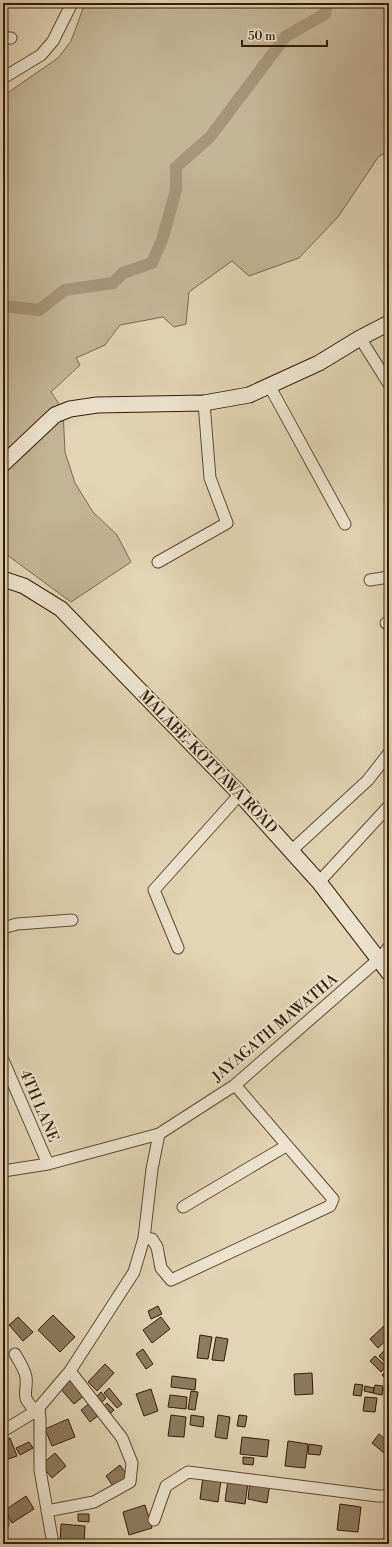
<svg xmlns="http://www.w3.org/2000/svg" width="392" height="1547" viewBox="0 0 392 1547" font-family="'Libre Bodoni',serif">
  <style>
    .green { fill: #c4b597; stroke: #7c6850 }
    .lines { fill: none; stroke-linecap: round; stroke-linejoin: round }
    .canal { stroke: #a7957a; stroke-width: 12 }
    .building { fill: #8e7b61; stroke: #341b08 }
    .street-casing { stroke: #604933; stroke-width: 13 }
    .secondary-casing { stroke: #341b08; stroke-width: 17 }
    .street { stroke: #ece3ce; stroke-width: 11 }
    .secondary { stroke: #ece3ce; stroke-width: 15 }
    .labels { text-anchor: middle; dominant-baseline: central; stroke-width: 4; stroke-linejoin: round; paint-order: stroke }
    .street-label { font-size: 15px; fill: #341b08; stroke: #ece3ce }
  </style>
  <rect width="100%" height="100%" fill="#e2d4b4"/>
  <filter id="stains"><feTurbulence type="fractalNoise" baseFrequency=".005" numOctaves="4"/><feColorMatrix values="0 0 0 0 .2 0 0 0 0 .09 0 0 0 0 .02 0 0 0 .5 -.17"/></filter>
  <radialGradient id="worn" r=".72"><stop offset=".6" stop-color="#630" stop-opacity="0"/><stop offset="1" stop-color="#630" stop-opacity=".3"/></radialGradient>
  <path class="green" d="M85,3H389V152L379,156L338,217L299,258L249,276L232,261L189,292L186,324L174,327L163,317L120,325L105,345L76,358L80,365L51,392L63,410L65,452L75,483L93,512L117,535L131,562L71,602L3,552V96L58,58L71,41Z"/>
  <g class="lines">
    <path class="canal" d="M3,306L39,310L65,290L113,283L123,273L152,263L162,240L176,190V167L210,137L286,36L325,14L327,3"/>
  </g>
  <path class="building" d="M158,1306L162,1314L151,1319L148,1311Z
    M53,1315L75,1337L60,1352L38,1330Z
    M18,1317L33,1332L23,1341L9,1325Z
    M161,1317L170,1329L152,1343L143,1330Z
    M385,1325L389,1330V1338L378,1348L370,1339Z
    M200,1335L212,1337L208,1359L197,1358Z
    M216,1337L228,1339L224,1361L212,1360Z
    M389,1346V1366L379,1356Z
    M143,1349L153,1364L146,1369L136,1354Z
    M375,1356L386,1366L381,1372L370,1361Z
    M105,1364L114,1373L97,1391L88,1382Z
    M388,1370L389,1371V1382L382,1375Z
    M312,1373L313,1394L295,1395L294,1374Z
    M70,1376L85,1395L74,1404L58,1386Z
    M172,1376L196,1379L195,1390L171,1387Z
    M355,1384L363,1385L361,1396L353,1395Z
    M375,1385L383,1386L382,1395L373,1393Z
    M385,1385H389V1392L384,1391Z
    M365,1386L374,1388L373,1393L364,1391Z
    M109,1388L122,1404L117,1408L104,1393Z
    M151,1389L158,1411L144,1416L136,1394Z
    M191,1391L198,1392L195,1410L188,1409Z
    M101,1392L106,1398L101,1403L96,1397Z
    M170,1395L187,1397L186,1409L168,1407Z
    M365,1397L377,1398L375,1412L363,1411Z
    M91,1402L100,1414L90,1422L81,1410Z
    M107,1403L114,1410L111,1413L104,1406Z
    M171,1415L186,1417L184,1437L168,1436Z
    M191,1415L204,1417L203,1427L190,1425Z
    M218,1415L230,1417L227,1439L215,1437Z
    M239,1415L247,1416L245,1427L237,1426Z
    M68,1419L75,1437L52,1446L45,1429Z
    M379,1434L389,1442V1457L372,1443Z
    M242,1437L269,1440L267,1457L240,1454Z
    M10,1438L17,1456L8,1459L3,1440Z
    M288,1441L308,1444L305,1468L285,1466Z
    M29,1442L33,1448L20,1455L16,1448Z
    M309,1444L322,1446L320,1455L308,1454Z
    M55,1453L66,1466L52,1478L41,1465Z
    M243,1457L254,1458L253,1465L243,1464Z
    M120,1465L129,1478L115,1489L106,1476Z
    M203,1477L221,1480L218,1502L200,1499Z
    M228,1480L248,1483L245,1504L225,1501Z
    M250,1481L270,1484L267,1503L248,1499Z
    M26,1496L34,1509L12,1523L5,1510Z
    M340,1504L361,1507L358,1532L337,1530Z
    M145,1505L152,1528L129,1535L123,1512Z
    M78,1514H89V1522L78,1521Z
    M61,1524L85,1526L84,1544L60,1543Z
    M39,1539L41,1544H30Z"/>
  <g class="lines">
    <g class="street-casing">
      <path id="street" d="M3,38H11
        M3,78L41,55L53,41L72,3
        M360,338L389,384
        M270,387L345,524
        M158,562L227,523L210,478L204,403
        M370,580L389,577
        M386,623L389,625
        M291,851L368,780L389,753
        M319,882L389,806
        M3,928L17,924L72,920
        M178,948L154,890L240,794
        M3,1060L48,1164
        M3,1171L48,1164L159,1134L235,1085L379,959L389,947
        M183,1207L286,1146
        M144,1238L152,1239L157,1247L161,1268L171,1280L330,1206L333,1199L235,1085
        M15,1354C19,1361 25,1370 26,1377C28,1395 19,1395 36,1411
        M39,1408L40,1420V1470L53,1544
        M3,1431L36,1411L70,1371L134,1272L144,1238L152,1169L159,1134
        M47,1511L94,1502L130,1482L132,1463L122,1438L70,1371
        M154,1520L166,1486L188,1472L378,1496H389
        M3,1522V1524"/>
    </g>
    <g class="secondary-casing">
      <path id="secondary" d="M3,464L55,415L70,409L97,405L204,403L249,395L319,363L360,338L389,323
        M3,579L24,586L61,609L240,794L291,851L319,882L389,973"/>
    </g>
    <use href="#street" class="street"/>
    <use href="#secondary" class="secondary"/>
  </g>
  <g class="labels">
    <g class="street-label">
      <text transform="translate(208 762) rotate(46)">MALABE-KOTTAWA ROAD</text>
      <text transform="translate(275 1028) rotate(-40)">JAYAGATH MAWATHA</text>
      <text transform="translate(39 1106) rotate(67)">4TH LANE</text>
    </g>
  </g>
  <rect width="392" height="1547" fill="none" stroke="#e2d4b4" stroke-width="16"/>
  <rect x="4" y="4" width="384" height="1539" fill="none" stroke="#341b08" stroke-width="2"/>
  <rect x="8" y="8" width="376" height="1531" fill="none" stroke="#341b08"/>
  <path d="M242 40v6h85v-6" fill="none" stroke="#341b08" stroke-width="2"/>
  <text x="248" y="40" font-size="12" fill="#341b08" stroke="#ece3ce" stroke-width="3" paint-order="stroke">50 m</text>
  <rect width="100%" height="100%" filter="url(#stains)"/>
  <rect width="100%" height="100%" fill="url(#worn)"/>
</svg>
